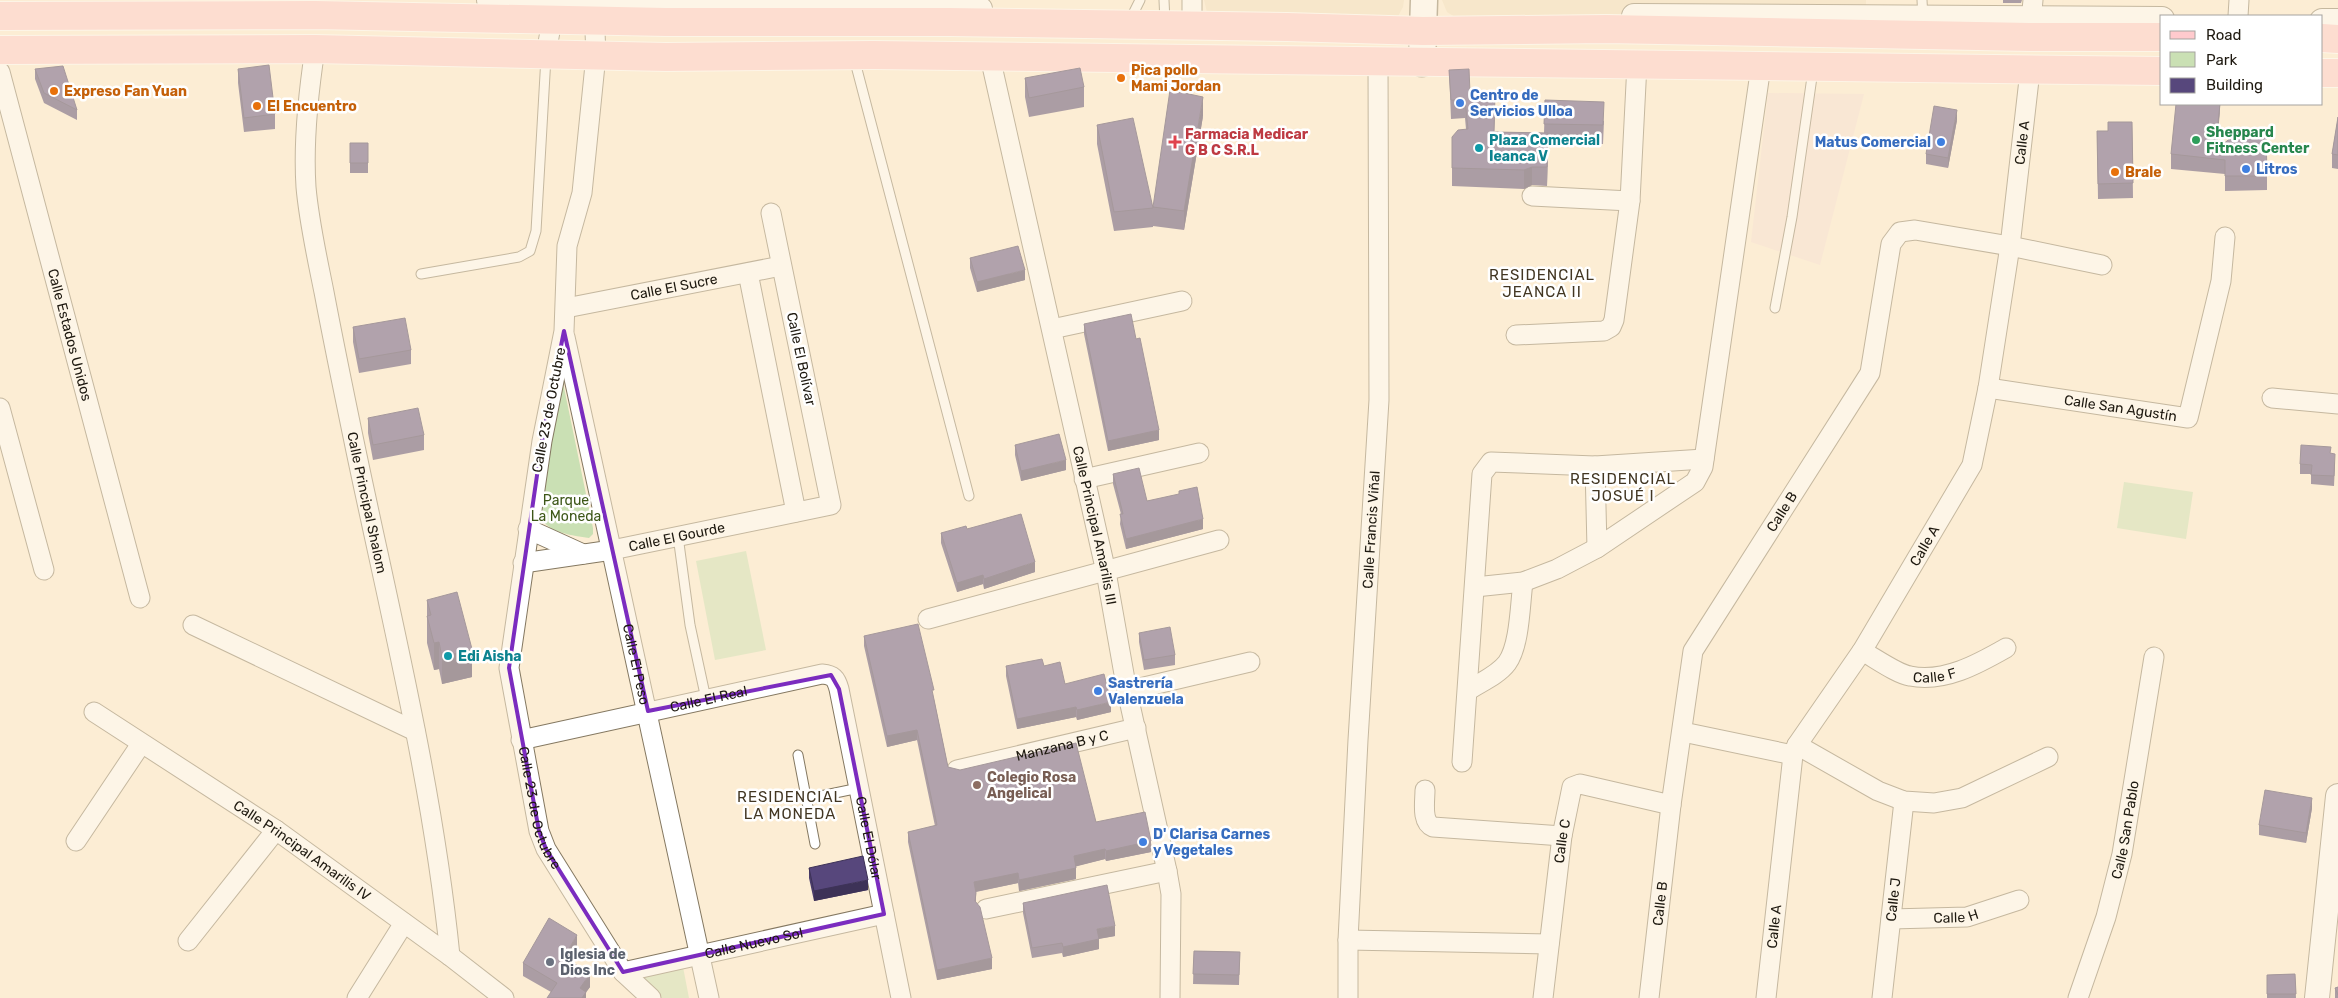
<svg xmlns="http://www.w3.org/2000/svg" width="2338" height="998" viewBox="0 0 2338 998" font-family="Rubik,sans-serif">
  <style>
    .built { fill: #f2e0c0 }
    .industrial { fill: #f7dfd5 }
    .green { fill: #cae0b4 }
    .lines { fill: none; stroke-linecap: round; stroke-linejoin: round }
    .service-casing { stroke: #847861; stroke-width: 11 }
    .minor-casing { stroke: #847861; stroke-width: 21 }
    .tertiary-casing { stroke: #847861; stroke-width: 26 }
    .secondary-casing { stroke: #847861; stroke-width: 29 }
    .primary-casing { stroke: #fff; stroke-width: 30 }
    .service { stroke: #fff; stroke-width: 9 }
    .minor { stroke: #fff; stroke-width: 19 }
    .tertiary { stroke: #fff; stroke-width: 24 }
    .secondary { stroke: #fff; stroke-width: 26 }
    .primary { stroke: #ffcacd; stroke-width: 28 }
    .wall { fill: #4b3d6b }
    .shaded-wall { fill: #3d3257 }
    .building { fill: #57477c; stroke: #3d3257 }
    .marked { fill: none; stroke: #7b2cbf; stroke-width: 4; stroke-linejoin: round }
    .food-dot { fill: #e8710a; stroke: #fff; stroke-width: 2 }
    .shop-dot { fill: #3f7fe0; stroke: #fff; stroke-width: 2 }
    .leisure-dot { fill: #2e9e5b; stroke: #fff; stroke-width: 2 }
    .health-dot { fill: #e0444e; stroke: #fff; stroke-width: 2 }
    .culture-dot { fill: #0f9aa8; stroke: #fff; stroke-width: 2 }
    .education-dot { fill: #8d6e63; stroke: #fff; stroke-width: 2 }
    .worship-dot { fill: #6b7280; stroke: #fff; stroke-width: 2 }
    .labels { text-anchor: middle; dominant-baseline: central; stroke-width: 5; stroke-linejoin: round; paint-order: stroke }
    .food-label { font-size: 14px; font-weight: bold; fill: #c56008; stroke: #fff; text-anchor: start }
    .shop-label { font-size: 14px; font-weight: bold; fill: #366cbe; stroke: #fff; text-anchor: start }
    .leisure-label { font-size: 14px; font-weight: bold; fill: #27864d; stroke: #fff; text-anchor: start }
    .health-label { font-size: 14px; font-weight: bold; fill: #be3a42; stroke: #fff; text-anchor: start }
    .culture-label { font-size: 14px; font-weight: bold; fill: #0d838f; stroke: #fff; text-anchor: start }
    .street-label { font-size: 14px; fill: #1e1910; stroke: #fff }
    .park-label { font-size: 14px; fill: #3d5718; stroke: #fff }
    .education-label { font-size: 14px; font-weight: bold; fill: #785e54; stroke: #fff; text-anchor: start }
    .worship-label { font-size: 14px; font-weight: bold; fill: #5b616d; stroke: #fff; text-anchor: start }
    .neighbourhood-label { font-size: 15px; letter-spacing: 1px; fill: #423622; stroke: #fff }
  </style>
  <rect width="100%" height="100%" fill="#fcedd4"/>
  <path class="built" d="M1204,0H1404L1403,7L1397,18L1208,16Z
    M1442,0H1866V35L1463,22L1447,12Z"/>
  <path class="industrial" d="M1768,93L1864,94L1820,265L1751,242Z"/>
  <path class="green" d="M561,373L593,528V534L589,538C572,535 552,534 541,519Z
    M2124,482L2193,492L2186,539L2117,528Z
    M746,551L766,650L715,660L696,561Z
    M683,967L689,998H661L636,975Z"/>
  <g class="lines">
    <g class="service-casing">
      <path id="service" d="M1164,0L1165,22
        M1922,0L1923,18
        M1130,20L1140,0
        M854,58L969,496
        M421,274L519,257L530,251L536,231L546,57
        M1775,308L1792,217L1813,70
        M678,536L690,625L706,699
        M798,755L815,844
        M806,799L859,788"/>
    </g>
    <g class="minor-casing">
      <g id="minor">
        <path id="s1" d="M594,9L596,55L582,193L567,246L564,331L542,441L509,668L539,831L546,849L623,972L651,998"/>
        <path d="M1192,16V0"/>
        <path d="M2238,16L2239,0"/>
        <path d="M2030,31L2033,0"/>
        <path id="s2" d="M315,49C308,95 303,141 306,187C309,222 317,257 324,292C334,345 345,398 356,451C391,618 433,786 450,956"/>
        <path d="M546,54L554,9"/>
        <path id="s3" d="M990,57L1106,572L1127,691L1167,871L1171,894L1170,998"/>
        <path id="s4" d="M0,72L140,598"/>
        <path d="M1532,196L1630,201"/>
        <path d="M748,273L796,512"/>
        <path id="s5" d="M566,308L781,266"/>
        <path d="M1052,329L1182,301"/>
        <path d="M1516,335L1604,331L1611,327L1614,320L1630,201L1637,64"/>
        <path id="s6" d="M565,337L709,998"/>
        <path id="s7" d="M1988,388L2188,418L2221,281L2225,237"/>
        <path d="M2272,398L2338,404"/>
        <path d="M0,408L44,570"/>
        <path d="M1595,466L1597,548"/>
        <path d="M1084,479L1199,453"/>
        <path d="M528,529L583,554"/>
        <path id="s8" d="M523,563L612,550L831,505L771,213"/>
        <path d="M1475,587L1523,582L1557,569L1597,548L1695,482L1703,467L1761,66"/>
        <path d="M928,619L1219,540"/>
        <path d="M193,625L415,731"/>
        <path id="s9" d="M1862,651C1875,658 1897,674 1910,676C1944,683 1978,664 2006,648"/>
        <path d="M1469,690C1481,682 1498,675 1507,663C1520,645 1520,604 1523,582"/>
        <path d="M1127,691L1250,662"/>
        <path id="s10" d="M94,712L276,830L450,956L504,998"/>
        <path d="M1683,732L1793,755"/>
        <path id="s11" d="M521,740L822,674C833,675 836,678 839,689L901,998"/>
        <path d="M1797,745L1878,791L1904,801L1934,803L1962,798L2048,757"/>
        <path d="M1462,762L1482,474L1491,462L1595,466L1704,459"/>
        <path id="s12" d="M957,770L1136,728"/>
        <path d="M1425,790C1425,802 1421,822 1433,827L1562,836"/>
        <path d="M76,841L141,744"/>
        <path d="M986,909L1167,871"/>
        <path id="s13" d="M1891,919L1967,917L2019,900"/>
        <path d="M1348,940L1549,944"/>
        <path d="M188,941L276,830"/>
        <path id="s14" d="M623,972L884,914"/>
        <path d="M357,998L404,923"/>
        <path id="s15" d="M1348,998V940L1358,740L1379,400L1378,61"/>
        <path id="s16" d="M1543,998L1562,836L1572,787L1580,784L1671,805"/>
        <path id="s17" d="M1649,998L1671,805L1693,651L1870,373L1891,244L1900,232L1915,230L2010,246L2102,265"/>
        <path id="s18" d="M1766,998L1793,755L1797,745L1862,651L1972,465L1988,388L2010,246L2030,71"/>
        <path id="s19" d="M1882,998L1904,801"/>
        <path id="s20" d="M2078,998L2106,917L2122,854L2154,657"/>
      </g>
    </g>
    <g class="tertiary-casing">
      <path id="tertiary" d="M489,0L852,5L980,9
        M1634,16L2162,19
        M2322,21H2338
        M2317,998L2338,796"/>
    </g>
    <g class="secondary-casing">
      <path id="secondary" d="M1422,63L1424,0"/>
    </g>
    <g class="primary-casing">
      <path id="primary" d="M0,16L315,15L666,22H949L1287,27L1423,31L1606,29L2030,37H2162
        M2322,38L2338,39
        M0,50L315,49L666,57L873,55L2162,71
        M2322,73H2338"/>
    </g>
    <use href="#service" class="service"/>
    <use href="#minor" class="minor"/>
    <use href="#tertiary" class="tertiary"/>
    <use href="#secondary" class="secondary"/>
    <use href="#primary" class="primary"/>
  </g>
  <path class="wall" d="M2003,0H2022L2021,3H2003Z
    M35,69L77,110V120L44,103L35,79Z
    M238,69L275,114V129L244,132L238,83Z
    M1449,70L1470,93L1495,112L1494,132L1544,133L1545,100L1604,121L1603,144L1548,143L1547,186L1532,185L1524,189L1452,186V168L1466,129L1465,118L1451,119Z
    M1025,78L1084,87V107L1029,117L1025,97Z
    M2220,104L2217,149L2267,176V190L2225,191V174L2171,169V154Z
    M1203,116L1184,230L1153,226V207Z
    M2338,117V169L2332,168V154Z
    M1957,120L1948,168L1926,164V154Z
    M2132,122L2133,198L2098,199L2097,131H2108Z
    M1097,125L1153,208V227L1114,231L1097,144Z
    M350,143H368V173H350Z
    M970,258L1025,280L977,292L970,268Z
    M1084,324L1159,440L1108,451L1084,334Z
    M353,327L411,350V364L359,373L353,342Z
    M368,418L424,435V450L373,460L368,433Z
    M1015,445L1066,470L1021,481L1015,455Z
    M2331,453L2335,464L2334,486L2311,484V474H2300V464Z
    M1113,474L1147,501L1179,495V491L1203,529L1126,549L1120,524L1121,514L1113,484Z
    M967,529L1035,572L984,589L983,584L957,592L941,543V533Z
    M427,600L472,677L442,684L439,669L434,670L427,643Z
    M1139,633L1175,655V665L1144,670L1139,642Z
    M864,636L934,699L948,767L1096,822L1151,852L1106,861L1105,859L1076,866V879L1019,891L1018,883L976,892V903L992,969L937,980L908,842V832L935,826L917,740L887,747L864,646Z
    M1006,666H1044L1065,684L1111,712L1077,720L1076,717L1017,729L1006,676Z
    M2312,808L2306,843L2259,835V825Z
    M809,868L868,890L814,901L809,878Z
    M1023,903L1115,936L1099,939V949L1063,957L1062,953L1032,958L1023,913Z
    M577,947L570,960L590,987L586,992V998L551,992L523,976V963Z
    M1194,951L1240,952L1239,985L1193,984Z
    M2295,974L2296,998H2267V975Z
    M2338,987V998H2335V988Z"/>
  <path class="shaded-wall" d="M1203,97V116L1184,230V211Z
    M2220,104V110L2216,159L2215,151Z
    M1957,110V120L1948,168V158Z
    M1548,133V151L1547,186V167Z
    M1532,167V185L1524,189V170Z
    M1025,270V280L977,292V282Z
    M1159,430V440L1108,451V441Z
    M1066,460V470L1021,481V471Z
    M1203,519V529L1126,549V539Z
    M1035,562V572L984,589V579Z
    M983,575V584L957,592V583Z
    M439,642V669L434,670V643Z
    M472,649V677L442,684V657Z
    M1111,702V712L1077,720V710Z
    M1076,707V717L1017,729V719Z
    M917,730V740L887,747V736Z
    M2312,798V808L2306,843V833Z
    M1151,841V852L1106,861V851Z
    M1105,849V859L1074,867V856Z
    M1076,868V879L1019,891V880Z
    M1018,873V883L974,892V882Z
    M868,880V890L814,901V891Z
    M1115,926V936L1097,939V929Z
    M577,935V947L564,969V957Z
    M1099,939V949L1063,957V947Z
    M992,958V969L937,980V970Z
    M590,974V987L582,998L580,988Z
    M586,992V998H582Z"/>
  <path class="building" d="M269,65L275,114L244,118L238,69Z
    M63,66L77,110L44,93L35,69Z
    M1080,68L1084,87L1029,98L1025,78Z
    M1469,69L1470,93L1495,94L1494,132L1548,133L1547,167H1532L1524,170L1452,168V137L1458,130L1468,129L1465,100H1451L1449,70Z
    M1170,90L1203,97L1184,211L1153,207Z
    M1545,100L1604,102L1603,125L1544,124Z
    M2176,104H2220L2215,151L2240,130L2266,132L2267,176H2225V160L2171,154Z
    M1934,106L1957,110L1948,158L1926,154Z
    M2338,117V155L2332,154Z
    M1133,118L1153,208L1114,212L1097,125Z
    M2108,122H2132L2133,183L2098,184L2097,131H2108Z
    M350,143H368V163H350Z
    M1018,246L1025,270L977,282L970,258Z
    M1131,314L1136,339L1140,338L1159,430L1108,441L1084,324Z
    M405,318L411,350L359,359L353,327Z
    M418,408L424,435L373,445L368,418Z
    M1059,434L1066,460L1021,471L1015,445Z
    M2301,445L2331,447L2330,453L2335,454L2334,476L2311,475L2312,465L2300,464Z
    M1139,468L1147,501L1179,494V491L1197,487L1203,519L1126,539L1120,514H1123L1113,474Z
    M1021,514L1035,562L984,579L983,575L957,583L941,533L966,526L967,529L978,526Z
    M457,592L472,649L442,657L439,642L434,643L427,616L431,615L427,600Z
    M918,624L934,690H932L948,767L960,770L1076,743L1096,822L1145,812L1151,841L1106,851L1105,849L1074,856L1076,868L1019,880L1018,873L974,882L976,893L975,901L980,907L992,958L937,970L908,832L937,825L917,730L887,736L864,636Z
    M1170,627L1175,655L1144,660L1139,633Z
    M1042,659L1044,666L1060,662L1065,684L1104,674L1111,702L1077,710L1076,707L1017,719L1006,666Z
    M2265,790L2312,798L2306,833L2259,825Z
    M863,856L868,880L814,891L809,868Z
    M1107,885L1115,926L1097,929L1099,939L1063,947L1062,943L1032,948L1023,903Z
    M549,918L577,935L564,957L590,974L580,988L586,992L582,998H547L557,983L523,963Z
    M1194,951L1240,952L1239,975L1193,974Z
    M2295,974L2296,994H2267V975Z
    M2338,987V995L2335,988Z"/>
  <path d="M0 0H2338V998H0ZM564,331L648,711L831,675L839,689L884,914L623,972L546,849L539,831L509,668L542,441Z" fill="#fcedd4" fill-opacity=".55" fill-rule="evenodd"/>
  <path class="marked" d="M564,331L648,711L831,675L839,689L884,914L623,972L546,849L539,831L509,668L542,441Z"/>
  <g class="food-dot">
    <circle cx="1121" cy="78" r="5"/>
    <circle cx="54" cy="91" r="5"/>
    <circle cx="257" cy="106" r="5"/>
    <circle cx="2115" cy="172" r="5"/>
  </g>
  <g class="shop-dot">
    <circle cx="1460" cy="103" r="5"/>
    <circle cx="1941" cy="142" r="5"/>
    <circle cx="2246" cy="169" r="5"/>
    <circle cx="1098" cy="691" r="5"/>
    <circle cx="1143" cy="842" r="5"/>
  </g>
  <circle class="leisure-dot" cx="2196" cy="140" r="5"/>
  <path class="health-dot" d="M1172.5 134.5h5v5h5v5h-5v5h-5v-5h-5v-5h5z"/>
  <g class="culture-dot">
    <circle cx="1479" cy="148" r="5"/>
    <circle cx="448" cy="656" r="5"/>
  </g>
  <circle class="education-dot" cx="977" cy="785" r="5"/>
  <circle class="worship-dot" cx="550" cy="962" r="5"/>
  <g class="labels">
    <g class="food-label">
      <text x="1131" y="70">Pica pollo<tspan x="1131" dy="16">Mami Jordan</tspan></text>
      <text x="64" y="91">Expreso Fan Yuan</text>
      <text x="267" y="106">El Encuentro</text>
      <text x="2125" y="172">Brale</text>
    </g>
    <g class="shop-label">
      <text x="1470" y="95">Centro de<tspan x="1470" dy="16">Servicios Ulloa</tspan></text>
      <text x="1931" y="142" text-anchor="end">Matus Comercial</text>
      <text x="2256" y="169">Litros</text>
      <text x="1108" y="683">Sastrería<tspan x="1108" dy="16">Valenzuela</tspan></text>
      <text x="1153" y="834">D' Clarisa Carnes<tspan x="1153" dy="16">y Vegetales</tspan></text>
    </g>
    <g class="leisure-label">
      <text x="2206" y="132">Sheppard<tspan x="2206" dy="16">Fitness Center</tspan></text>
    </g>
    <g class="health-label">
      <text x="1185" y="134">Farmacia Medicar<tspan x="1185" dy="16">G B C S.R.L</tspan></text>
    </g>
    <g class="culture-label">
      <text x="1489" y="140">Plaza Comercial<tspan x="1489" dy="16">Ieanca V</tspan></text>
      <text x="458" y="656">Edi Aisha</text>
    </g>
    <g class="street-label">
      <text stroke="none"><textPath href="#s18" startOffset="912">Calle A</textPath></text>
      <text stroke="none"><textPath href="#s5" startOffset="110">Calle El Sucre</textPath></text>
      <text stroke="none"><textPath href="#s4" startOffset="272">Calle Estados Unidos</textPath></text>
      <text transform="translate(801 359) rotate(78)">Calle El Bolívar</text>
      <text stroke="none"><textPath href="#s7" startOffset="134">Calle San Agustín</textPath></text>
      <text transform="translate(549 410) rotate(-79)">Calle 23 de Octubre</text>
      <text stroke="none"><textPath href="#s2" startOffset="460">Calle Principal Shalom</textPath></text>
      <text stroke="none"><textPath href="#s17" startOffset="515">Calle B</textPath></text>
      <text stroke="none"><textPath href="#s3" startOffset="480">Calle Principal Amarilis III</textPath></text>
      <text stroke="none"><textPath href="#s15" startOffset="469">Calle Francis Viñal</textPath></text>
      <text stroke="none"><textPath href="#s8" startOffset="156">Calle El Gourde</textPath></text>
      <text stroke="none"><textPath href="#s18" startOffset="492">Calle A</textPath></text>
      <text stroke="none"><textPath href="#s6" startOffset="335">Calle El Peso</textPath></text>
      <text stroke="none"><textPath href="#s9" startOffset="79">Calle F</textPath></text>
      <text stroke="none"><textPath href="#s11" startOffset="192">Calle El Real</textPath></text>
      <text stroke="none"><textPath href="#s12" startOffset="108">Manzana B y C</textPath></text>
      <text stroke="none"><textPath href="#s1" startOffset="810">Calle 23 de Octubre</textPath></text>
      <text stroke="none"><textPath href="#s20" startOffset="175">Calle San Pablo</textPath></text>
      <text stroke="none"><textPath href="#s11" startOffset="485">Calle El Dólar</textPath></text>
      <text stroke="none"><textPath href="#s16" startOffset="158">Calle C</textPath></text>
      <text stroke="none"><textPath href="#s10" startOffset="250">Calle Principal Amarilis IV</textPath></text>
      <text stroke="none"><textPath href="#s19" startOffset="99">Calle J</textPath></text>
      <text stroke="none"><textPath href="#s17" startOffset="95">Calle B</textPath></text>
      <text stroke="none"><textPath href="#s13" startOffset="65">Calle H</textPath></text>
      <text stroke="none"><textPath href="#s18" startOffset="72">Calle A</textPath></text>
      <text stroke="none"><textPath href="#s14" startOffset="134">Calle Nuevo Sol</textPath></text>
    </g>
    <g class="park-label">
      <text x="566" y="500">Parque<tspan x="566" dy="16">La Moneda</tspan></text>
    </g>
    <g class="education-label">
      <text x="987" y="777">Colegio Rosa<tspan x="987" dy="16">Angelical</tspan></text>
    </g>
    <g class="worship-label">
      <text x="560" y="954">Iglesia de<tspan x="560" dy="16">Dios Inc</tspan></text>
    </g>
    <g class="neighbourhood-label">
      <text x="1542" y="275">RESIDENCIAL<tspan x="1542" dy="17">JEANCA II</tspan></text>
      <text x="1623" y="479">RESIDENCIAL<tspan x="1623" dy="17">JOSUÉ I</tspan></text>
      <text x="790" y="797">RESIDENCIAL<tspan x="790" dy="17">LA MONEDA</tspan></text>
    </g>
  </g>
  <rect x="2160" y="15" width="162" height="90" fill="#ffffff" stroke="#a5a39f"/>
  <rect x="2170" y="31" width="25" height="8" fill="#ffcacd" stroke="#a5a39f"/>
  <text x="2206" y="40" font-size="15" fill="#1e1910">Road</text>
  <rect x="2170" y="52" width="25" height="15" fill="#cae0b4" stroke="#a5a39f"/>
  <text x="2206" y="65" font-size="15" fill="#1e1910">Park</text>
  <rect x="2170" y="78" width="25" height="15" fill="#57477c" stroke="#a5a39f"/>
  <text x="2206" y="90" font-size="15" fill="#1e1910">Building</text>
</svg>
